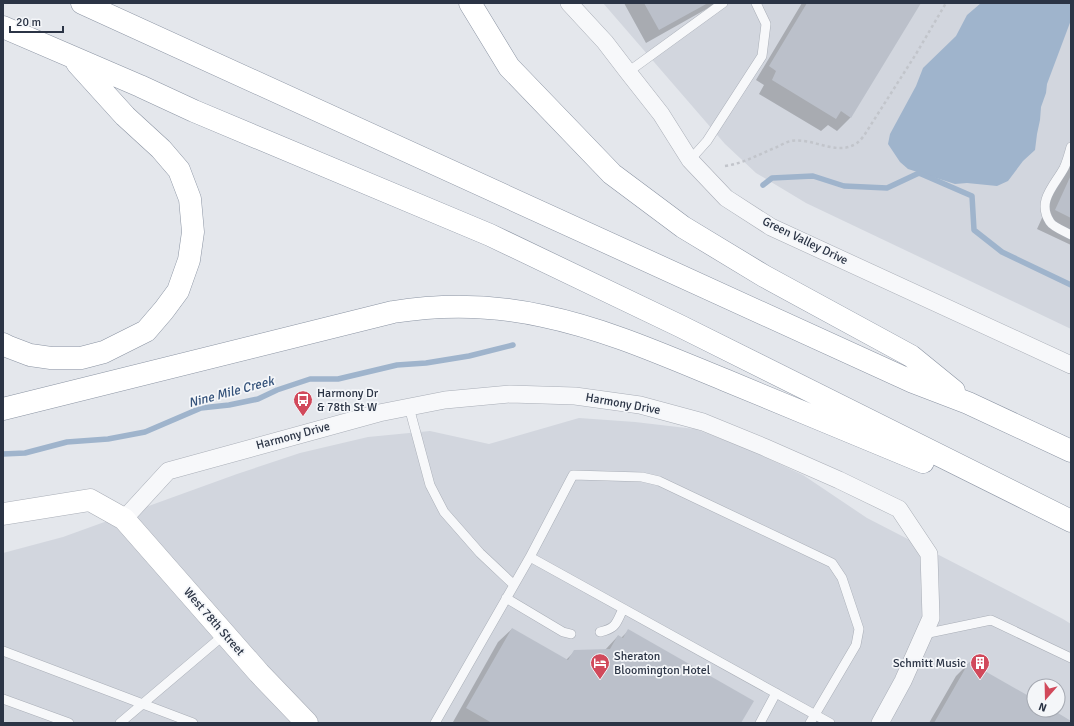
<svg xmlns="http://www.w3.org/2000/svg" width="1074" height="726" viewBox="0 0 1074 726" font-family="Signika,sans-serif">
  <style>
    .built { fill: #d2d6de; fill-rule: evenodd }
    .water { fill: #9fb4cc }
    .shadow { fill: #0003 }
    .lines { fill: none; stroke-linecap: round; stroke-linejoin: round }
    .stream { stroke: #9fb4cc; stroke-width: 5.5 }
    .building { fill: #bbc0ca }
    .lane-casing { stroke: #a9aeb7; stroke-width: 10 }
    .street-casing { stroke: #a9aeb7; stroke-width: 18 }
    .secondary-casing { stroke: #a9aeb7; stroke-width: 23 }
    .highway-casing { stroke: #8b94a3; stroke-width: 23 }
    .path { stroke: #c2c5cb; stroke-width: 2.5; stroke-dasharray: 3 3; stroke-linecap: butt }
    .lane { stroke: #f7f8fa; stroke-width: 9 }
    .street { stroke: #f7f8fa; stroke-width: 17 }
    .secondary { stroke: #fff; stroke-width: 22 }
    .highway { stroke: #fff; stroke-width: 22 }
    .labels { text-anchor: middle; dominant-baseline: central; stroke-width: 3.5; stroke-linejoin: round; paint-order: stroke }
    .street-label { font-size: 12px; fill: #2b3445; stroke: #f4f6f9 }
    .poi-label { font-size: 12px; fill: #2b3445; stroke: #f4f6f9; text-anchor: start }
    .water-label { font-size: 13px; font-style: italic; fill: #34527a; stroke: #f4f6f9 }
  </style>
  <rect width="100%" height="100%" fill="#e4e7ec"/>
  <path class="built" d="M603,3H1071V329L806,203L756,173L725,144Z
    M579,418L635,422L695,429L743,447L803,475L867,518L1063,619L1071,624V723H3V553L63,537L237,474L300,453L368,437L430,431L489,444ZM1034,686H1058V710H1034Z"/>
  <path class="water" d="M981,3H1071V20L1047,84L1046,93L1041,107L1040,120L1037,134L1035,150L1023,161L1008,181L997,186L967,183L955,184L908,169L900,162L888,144L890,134L916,86L923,68L956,36L967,15Z"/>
  <path class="shadow" d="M624,3H717L646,43Z
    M802,3H920L850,118L837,131L828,125L821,131L759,94L764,85L756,80Z
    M1071,154V245L1037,229Z
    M512,629L566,660L575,651L605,650L618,636L621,638L628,631L740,723H455L453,722L498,642Z
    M969,663L1034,700V710H1051L1071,722V723H929L956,676Z"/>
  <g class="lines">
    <path class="stream" d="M763,185L772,178L813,176L844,186L887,188L919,173L972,196L974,230L1002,252L1071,285
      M3,454L25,453L67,442L108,439L145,432L201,408L229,405L258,399L277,390L310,379H338L397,365L426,363L469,356L513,345"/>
  </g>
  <path class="building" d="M644,3H708L659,30Z
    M807,3H921L851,118L841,111L836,119L772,80L776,71L769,66Z
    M1071,175V218L1055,210Z
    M512,628L568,660L574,650L610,649L618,635L623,638L628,629L754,701L741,723H492L466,708Z
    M969,662L1034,699V710H1053L1071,721V723H934Z"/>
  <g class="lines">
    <g class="lane-casing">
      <path id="lane" d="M628,72L723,3
        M1071,147C1069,154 1067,162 1064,168C1055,185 1036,201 1050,222C1053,227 1066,232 1071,235
        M690,160L707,141L762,56L766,24L756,3
        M409,407L430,485L444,512L480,553L514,585
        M530,557L830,723
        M506,598L563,632L571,634
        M600,632C617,628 616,623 623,609
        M924,634L991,620L1071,658
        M3,651L193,723
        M3,699L69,723
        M120,723L225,634
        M435,723L530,557L573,475L642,477L659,481L832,563L842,578L859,629L856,645L810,723
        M760,723L776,693"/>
    </g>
    <g class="street-casing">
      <path id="street" d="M569,3L605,42L628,72L661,114L690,160L726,198L771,227L1071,365
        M124,519L168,471L379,413L445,400L510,394L575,396L640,405L703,422L764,447L839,480L899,509L929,554L931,618L903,681L880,723"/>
    </g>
    <g class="secondary-casing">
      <path id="secondary" d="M3,514L90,500L124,519L259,673L307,723"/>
    </g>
    <g class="highway-casing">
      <path id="highway" d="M82,3L913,382L968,403L1071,451
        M470,3L509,67L612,174L683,227L764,276L911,356L954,391
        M3,27L140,86L194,111L490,235L680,326L1071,521
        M3,344L9,347L30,355L51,358H81L104,352L146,331L164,310L178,291L189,260L193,232L190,199L179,170L161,149L125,116L77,63
        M3,409L393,312C443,304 494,305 543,316C606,329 666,356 725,380C791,407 857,435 923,462"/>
    </g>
    <path class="path" d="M725,166C745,163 759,154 777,147C781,145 786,142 791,141C813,137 837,157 857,143C860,141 863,137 865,134L916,54L946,3"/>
    <use href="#lane" class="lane"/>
    <use href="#street" class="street"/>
    <use href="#secondary" class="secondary"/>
    <use href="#highway" class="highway"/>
  </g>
  <defs>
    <g id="bus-pin" transform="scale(1)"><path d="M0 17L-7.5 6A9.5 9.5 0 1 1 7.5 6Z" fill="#d1495b" stroke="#f4f6f9"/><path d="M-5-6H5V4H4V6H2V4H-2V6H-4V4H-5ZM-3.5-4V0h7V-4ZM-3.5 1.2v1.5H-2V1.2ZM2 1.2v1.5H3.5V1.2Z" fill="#fff"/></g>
    <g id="hotel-pin" transform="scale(1)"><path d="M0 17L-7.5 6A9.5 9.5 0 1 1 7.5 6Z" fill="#d1495b" stroke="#f4f6f9"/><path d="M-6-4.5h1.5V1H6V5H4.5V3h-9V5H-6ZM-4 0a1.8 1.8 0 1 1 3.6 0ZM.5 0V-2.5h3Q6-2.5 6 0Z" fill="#fff"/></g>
    <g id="building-pin" transform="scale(1)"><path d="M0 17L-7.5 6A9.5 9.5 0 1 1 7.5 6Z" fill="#d1495b" stroke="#f4f6f9"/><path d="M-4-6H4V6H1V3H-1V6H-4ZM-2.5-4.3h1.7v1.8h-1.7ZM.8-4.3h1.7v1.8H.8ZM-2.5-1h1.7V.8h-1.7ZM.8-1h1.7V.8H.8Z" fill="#fff"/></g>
  </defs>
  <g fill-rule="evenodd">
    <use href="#bus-pin" x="303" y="400"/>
    <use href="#hotel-pin" x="600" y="663"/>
    <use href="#building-pin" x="980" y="663"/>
  </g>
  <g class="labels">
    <g class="street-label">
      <text transform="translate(805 241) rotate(26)">Green Valley Drive</text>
      <text transform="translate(623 404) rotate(10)">Harmony Drive</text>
      <text transform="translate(293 436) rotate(-15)">Harmony Drive</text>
      <text transform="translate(214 622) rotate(49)">West 78th Street</text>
    </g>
    <g class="poi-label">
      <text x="317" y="393">Harmony Dr<tspan x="317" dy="14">&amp; 78th St W</tspan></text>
      <text x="614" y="656">Sheraton<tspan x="614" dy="14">Bloomington Hotel</tspan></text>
      <text x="966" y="663" text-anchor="end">Schmitt Music</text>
    </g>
    <g class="water-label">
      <text transform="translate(231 392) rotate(-15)">Nine Mile Creek</text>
    </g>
  </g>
  <rect width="1074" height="726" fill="none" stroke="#2b3445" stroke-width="8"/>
  <g transform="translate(1046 698) rotate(200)"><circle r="19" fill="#f4f6f9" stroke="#a4a8b1"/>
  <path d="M0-3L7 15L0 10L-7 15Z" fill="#d1495b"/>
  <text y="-6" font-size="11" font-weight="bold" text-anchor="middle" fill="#2b3445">N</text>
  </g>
  <path d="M10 26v6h53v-6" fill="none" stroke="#2b3445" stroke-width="2"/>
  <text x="16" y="26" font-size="12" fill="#2b3445" stroke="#f4f6f9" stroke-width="3" paint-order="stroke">20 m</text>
</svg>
